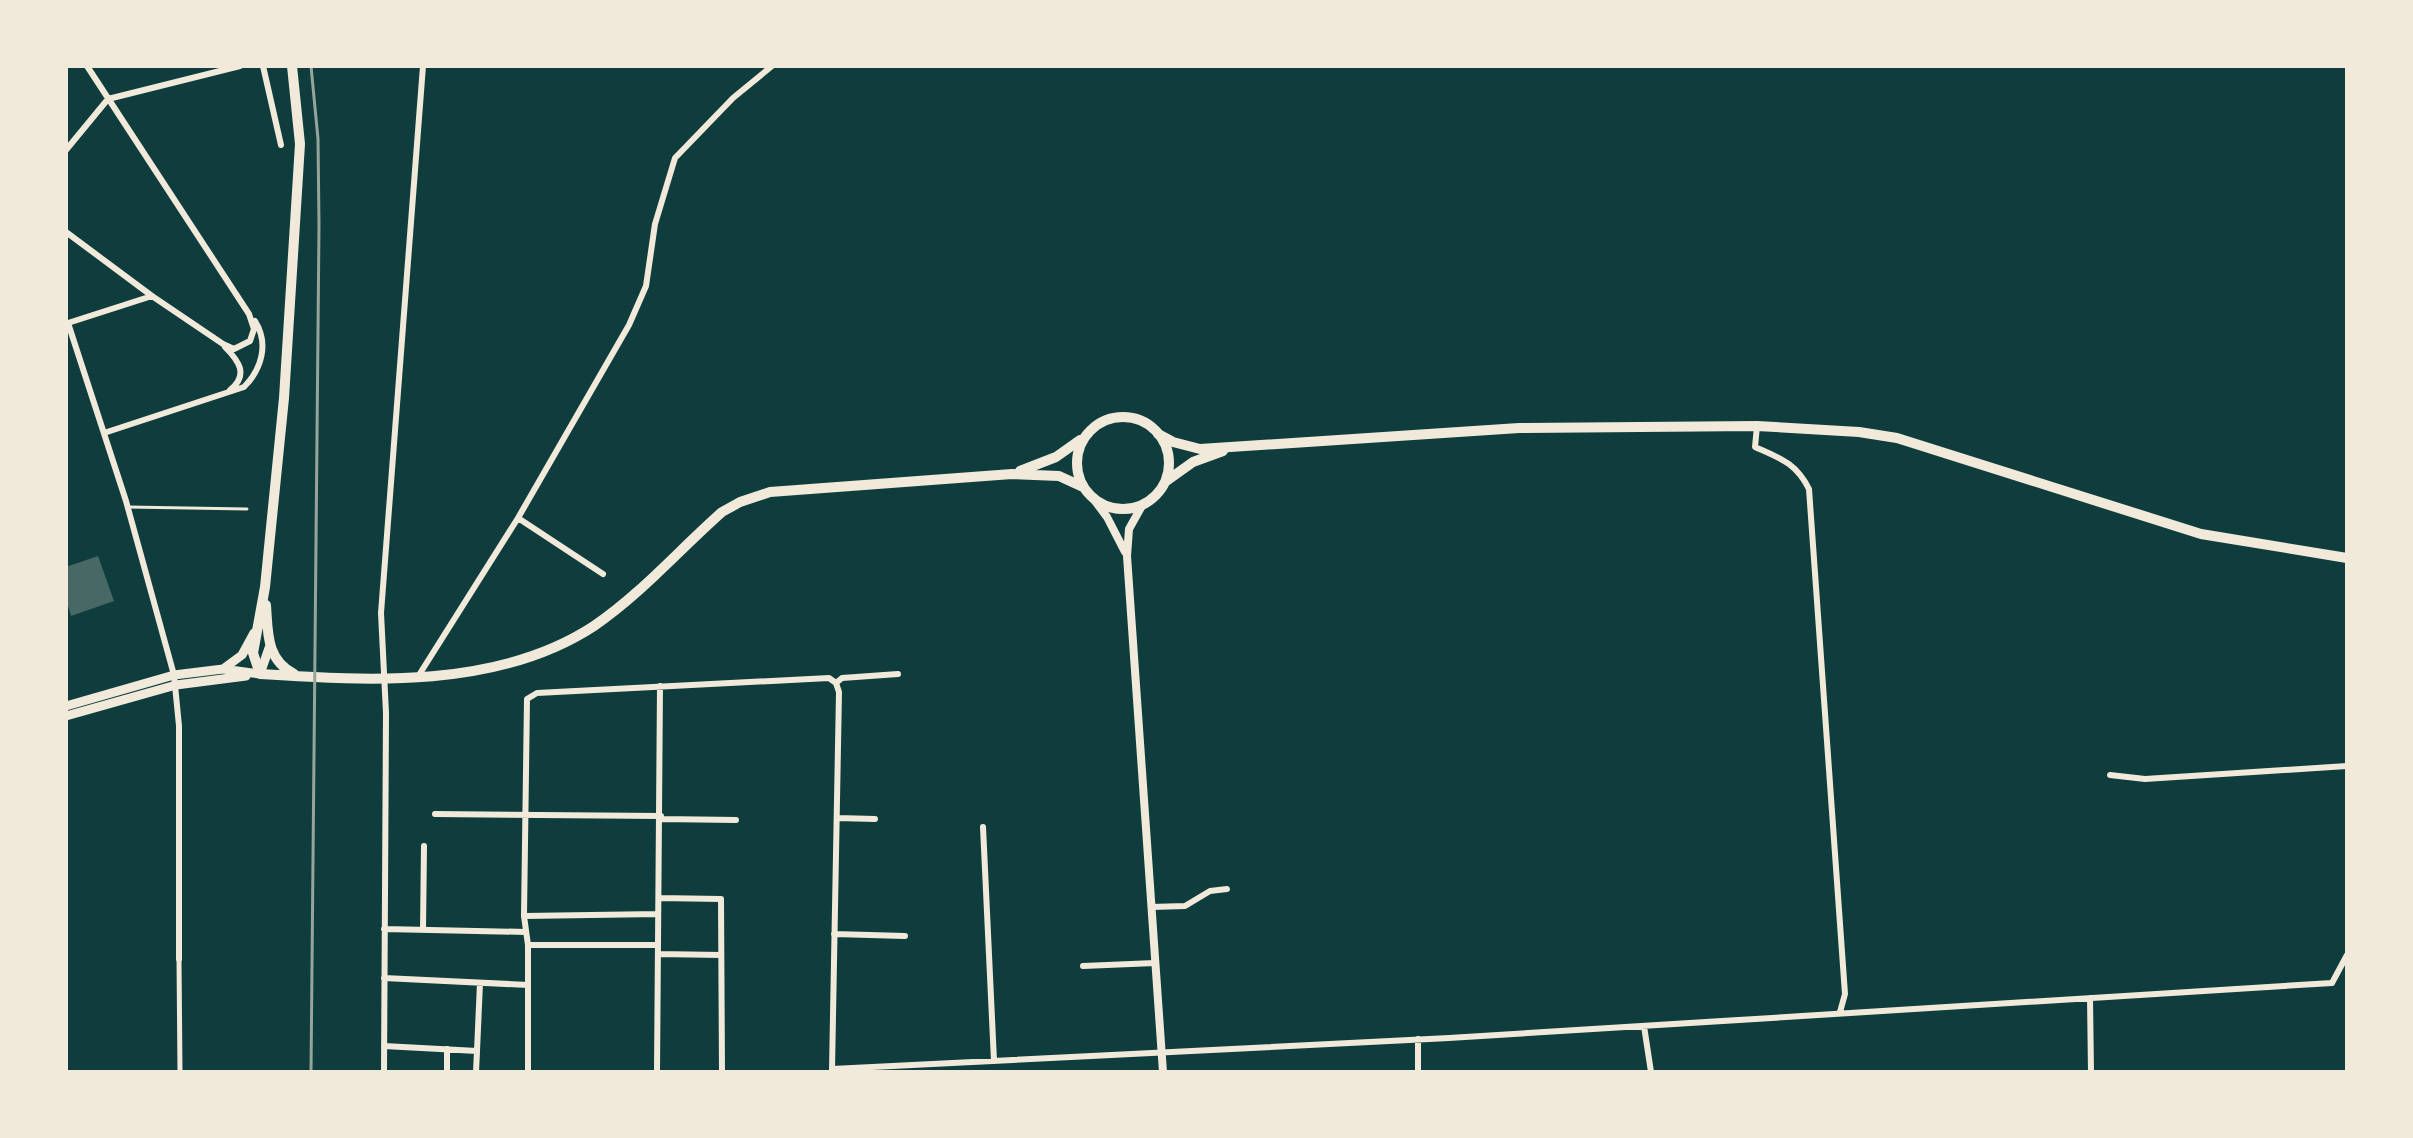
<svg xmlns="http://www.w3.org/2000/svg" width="2413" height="1138" viewBox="0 0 2413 1138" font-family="'Golos Text',sans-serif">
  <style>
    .building { fill: #486865 }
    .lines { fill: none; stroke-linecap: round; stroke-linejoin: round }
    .service { stroke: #f1e9da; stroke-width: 3 }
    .pedestrian { stroke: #f1e9da; stroke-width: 5 }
    .minor { stroke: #f1e9da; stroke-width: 6 }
    .tertiary { stroke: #f1e9da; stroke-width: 8 }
    .secondary { stroke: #f1e9da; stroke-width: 9 }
    .primary { stroke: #f1e9da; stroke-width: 10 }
    .rail { stroke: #97a49c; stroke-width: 3 }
  </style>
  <rect width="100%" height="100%" fill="#0f3d3e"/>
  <path class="building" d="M98,556L114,601L71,616L66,599V567Z"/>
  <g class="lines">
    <path class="service" d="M128,507L247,509"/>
    <path class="pedestrian" d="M179,959L180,1072"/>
    <path class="minor" d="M263,66L281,145
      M66,150L108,99L240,66
      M66,232L152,296L223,344L234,349L250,341L254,329L249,314L87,66
      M68,323L126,501L174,675L179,726V959
      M68,323L152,296
      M225,347C239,361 249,375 230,390
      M1757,426L1755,447C1780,458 1796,463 1809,489L1845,994L1840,1012
      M104,433L244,387C262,369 269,343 255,321
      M518,518L603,574
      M419,675L518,518L629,325L646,286L655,224L675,158L733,98L772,66
      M836,683L842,678L898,674
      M2110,775L2145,779L2347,766
      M435,814L661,816
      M837,818L875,819
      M661,819L736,820
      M983,827L994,1061
      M659,898L721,899L722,1072
      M1151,907L1185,906L1210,891L1227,889
      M524,916L658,914
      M384,929L526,932
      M423,930L424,846
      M834,934L905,936
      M528,945H658
      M658,954L721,955
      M1083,966L1155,963
      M384,978L528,985
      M2090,998L2091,1072
      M1644,1026L1651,1072
      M384,1046L477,1051L476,1072
      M477,1051L480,983
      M832,1069L1449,1038L2332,983L2347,955
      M832,1070L839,692L836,683
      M384,1072L386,713L381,613L423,66
      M447,1072V1049
      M528,1072V945L524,916L527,699L537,693L829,678L836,683
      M657,1072L660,686
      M1418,1072V1039"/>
    <path class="tertiary" d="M1092,497L1107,517L1125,552
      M1143,504L1129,529L1127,556L1163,1072"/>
    <path class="secondary" d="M223,669L242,655L254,633
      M260,674L269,648
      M66,706L174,675L223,669L260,674
      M66,716L176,685L246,676"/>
    <path class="primary" d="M292,66L300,144L284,398L265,587L253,653L260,674C370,681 498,689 594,626C641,594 680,549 722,512L740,502L770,492L1012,474L1059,476L1083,487
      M1077 463a46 46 0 1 1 92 0a46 46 0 1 1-92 0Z
      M1158,434L1173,442L1200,449L1519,428L1757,426L1859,432L1897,438L2201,534L2347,558
      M1020,471L1056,457L1080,440
      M1165,482L1193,462L1223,451
      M266,605C268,633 266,659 294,674"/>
    <path class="rail" d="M311,66L318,139L319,225L311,1072"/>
  </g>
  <rect width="2413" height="1138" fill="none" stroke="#f1e9da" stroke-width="136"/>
</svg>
